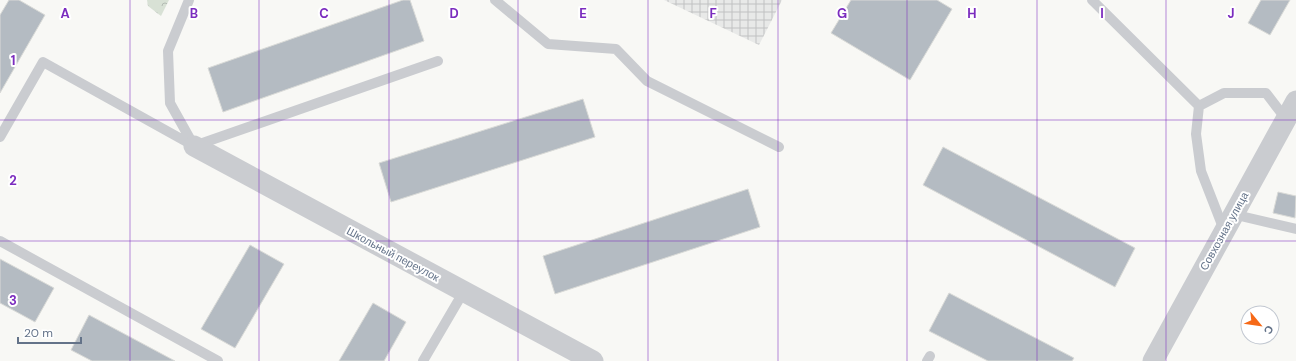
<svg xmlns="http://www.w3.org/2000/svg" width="1296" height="361" viewBox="0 0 1296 361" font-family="'DM Sans',sans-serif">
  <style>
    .industrial { fill: url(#industrial-grid) }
    .forest { fill: url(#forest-crowns) }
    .building { fill: #b4bbc2; stroke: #d9dad7 }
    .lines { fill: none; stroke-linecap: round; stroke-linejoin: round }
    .lane { stroke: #caccd0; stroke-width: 10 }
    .street { stroke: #caccd0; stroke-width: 21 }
    .grid { fill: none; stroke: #7b2cbf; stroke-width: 1; stroke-opacity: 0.55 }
    .labels { text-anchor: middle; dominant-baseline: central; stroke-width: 4; stroke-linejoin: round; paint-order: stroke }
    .street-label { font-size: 11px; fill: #647389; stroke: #fff }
    .grid-label { font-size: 13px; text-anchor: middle; font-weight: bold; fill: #7b2cbf; stroke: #fff; stroke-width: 4; stroke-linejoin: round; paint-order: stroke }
  </style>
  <defs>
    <pattern id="industrial-grid" width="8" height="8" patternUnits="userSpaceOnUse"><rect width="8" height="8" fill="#e8e9e8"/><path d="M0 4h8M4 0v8" fill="none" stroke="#c0c1c2"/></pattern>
    <pattern id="forest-crowns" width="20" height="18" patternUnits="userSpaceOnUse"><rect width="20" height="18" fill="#d8e1d5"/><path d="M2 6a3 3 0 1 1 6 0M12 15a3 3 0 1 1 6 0" fill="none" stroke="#b3bbb3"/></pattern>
  </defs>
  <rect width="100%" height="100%" fill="#f8f8f5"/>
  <path class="industrial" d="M664,0H782L759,45Z"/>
  <path class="forest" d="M147,0H169L161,16L148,6Z"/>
  <path class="building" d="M9,0H19L45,15L0,93V15Z
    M403,0H410L424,41L223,112L208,68Z
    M851,0H937L952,9L910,80L831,33Z
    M1261,0H1290L1270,35L1248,23Z
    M583,99L595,137L391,202L379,163Z
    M943,147L1135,248L1115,287L923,185Z
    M748,189L760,227L555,294L543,256Z
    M1278,192L1296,196L1295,218L1273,213Z
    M250,245L284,264L235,348L201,329Z
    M0,259L54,288L35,322L0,303Z
    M949,293L1074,358L1072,361H988L929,331Z
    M373,303L406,322L384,361H339Z
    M89,315L175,361H92L71,350Z"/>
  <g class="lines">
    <path class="lane" d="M189,0L168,51L170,103L194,146
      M495,0L548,44L616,49L647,81L779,147
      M1092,0L1199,106
      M0,137L43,62L194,146L438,61
      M1232,214L1296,229
      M1224,230L1201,171L1196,134L1199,106L1224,93H1266L1286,119
      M0,241L218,361
      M423,361L464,291
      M927,361L930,356"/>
    <path class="street" d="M194,146L593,361
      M1153,361L1296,101"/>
  </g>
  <path class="grid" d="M130,0V361M259,0V361M389,0V361M518,0V361M648,0V361M778,0V361M907,0V361M1037,0V361M1166,0V361M0,120H1296M0,241H1296"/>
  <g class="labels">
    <g class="street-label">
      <text transform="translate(1224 231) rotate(-61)">Совхозная улица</text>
      <text transform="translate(393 254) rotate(28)">Школьный переулок</text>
    </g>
  </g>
  <g class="grid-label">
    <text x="65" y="18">A</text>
    <text x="194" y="18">B</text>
    <text x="324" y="18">C</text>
    <text x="454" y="18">D</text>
    <text x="583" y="18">E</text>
    <text x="713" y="18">F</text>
    <text x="842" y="18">G</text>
    <text x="972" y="18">H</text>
    <text x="1102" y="18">I</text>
    <text x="1231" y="18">J</text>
    <text x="13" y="65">1</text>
    <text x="13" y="185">2</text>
    <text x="13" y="305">3</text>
  </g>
  <g transform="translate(1260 325) rotate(119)"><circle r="19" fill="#ffffff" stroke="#c1c7d0"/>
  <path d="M0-3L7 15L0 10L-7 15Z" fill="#f66917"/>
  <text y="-6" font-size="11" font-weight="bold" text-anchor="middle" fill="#647389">С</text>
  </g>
  <path d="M18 337v6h63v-6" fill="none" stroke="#647389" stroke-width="2"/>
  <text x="24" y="337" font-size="12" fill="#647389" stroke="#ffffff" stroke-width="3" paint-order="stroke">20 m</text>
</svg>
